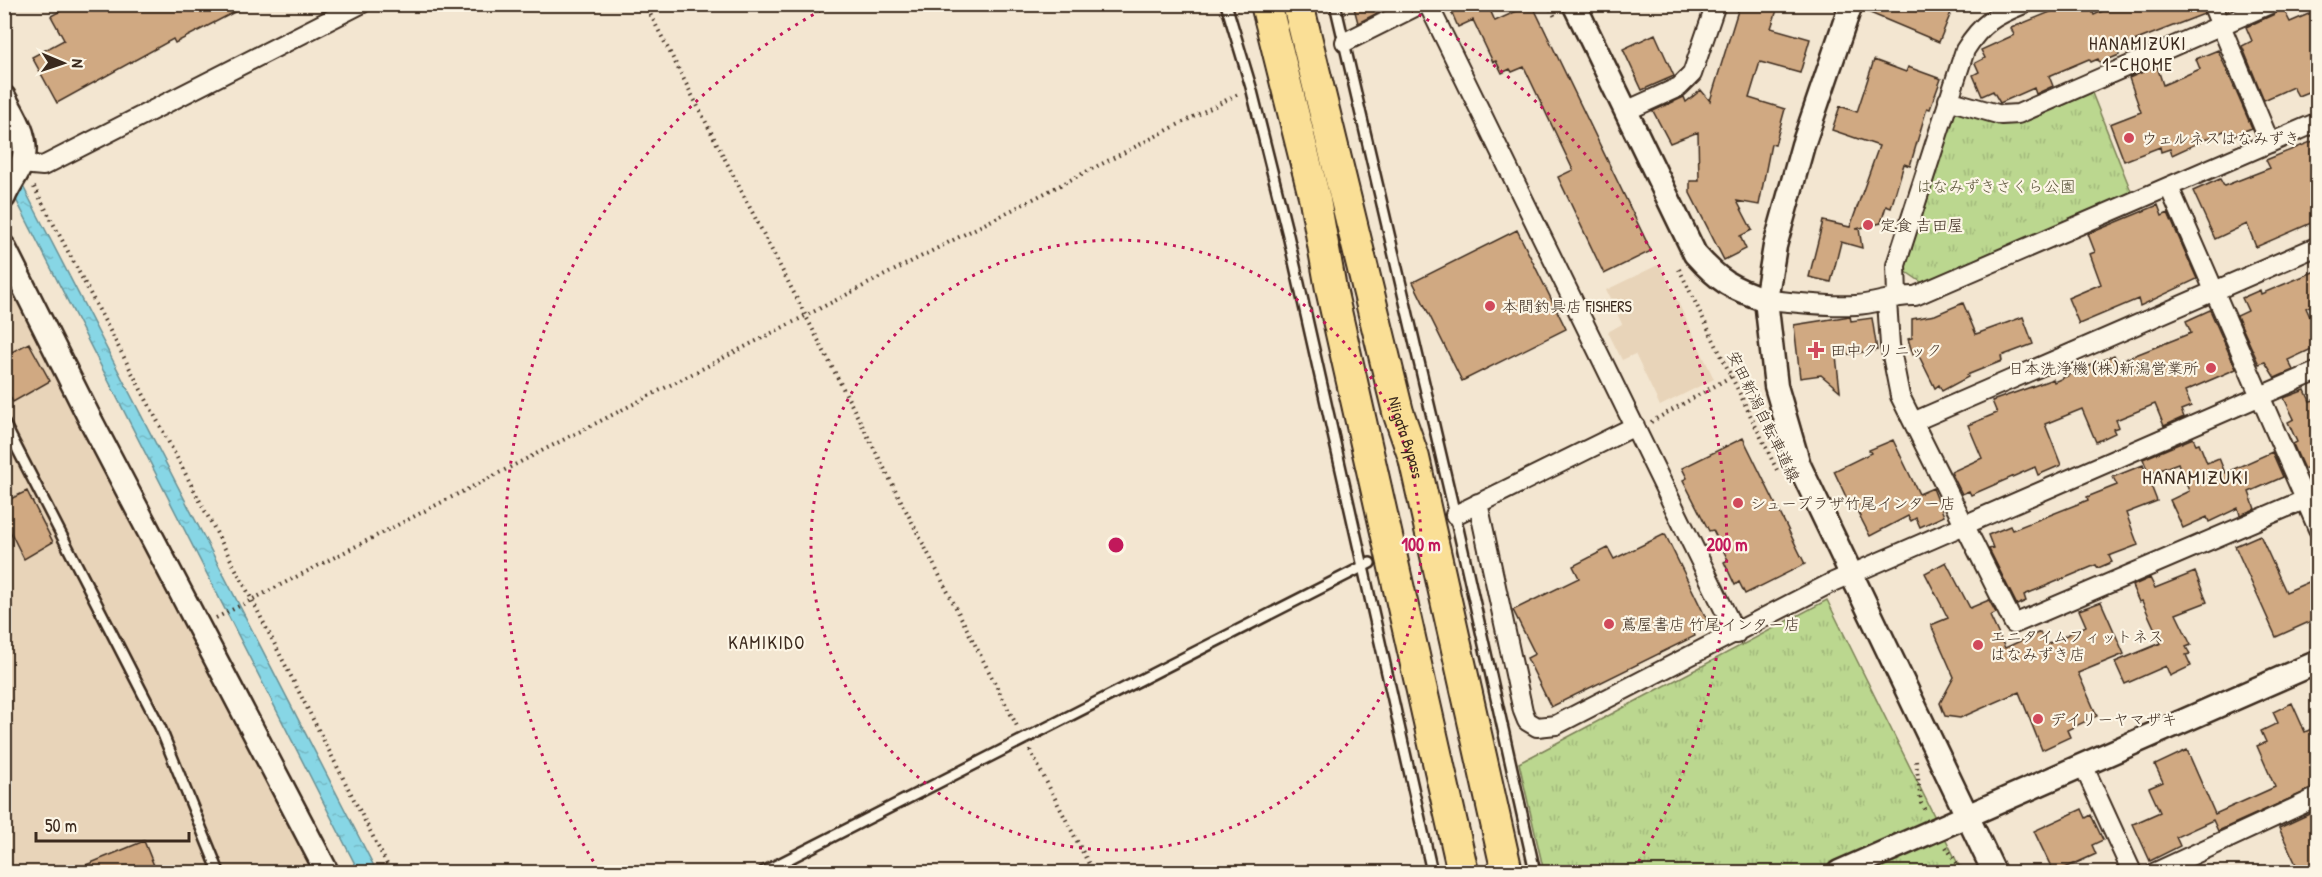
<svg xmlns="http://www.w3.org/2000/svg" width="2322" height="877" viewBox="0 0 2322 877" font-family="'Patrick Hand','Klee One',sans-serif">
  <style>
    .built { fill: #e8d4b9 }
    .park { fill: url(#park-tufts); stroke: #7b8056; stroke-width: 1.5 }
    .water { fill: url(#water-ripples); stroke: #699195; stroke-width: 1.5 }
    .building { fill: #d0a982; stroke: #3b2a1e; stroke-width: 1.5 }
    .lines { fill: none; stroke-linecap: round; stroke-linejoin: round }
    .service-casing { stroke: #3b2a1e; stroke-width: 14 }
    .minor-casing { stroke: #3b2a1e; stroke-width: 22 }
    .tertiary-casing { stroke: #3b2a1e; stroke-width: 27 }
    .trunk-casing { stroke: #3b2a1e; stroke-width: 34 }
    .path { stroke: #3b2a1e; stroke-width: 4; stroke-dasharray: 1.5 4.5; stroke-linecap: butt }
    .service { stroke: #fcf5e5; stroke-width: 9 }
    .minor { stroke: #fcf5e5; stroke-width: 18 }
    .tertiary { stroke: #fcf5e5; stroke-width: 22 }
    .trunk { stroke: #fadf96; stroke-width: 30 }
    .ring { fill: none; stroke: #c2185b; stroke-width: 3; stroke-dasharray: 3 6 }
    .poi-dot { fill: #d1495b; stroke: #fcf5e5; stroke-width: 2 }
    .labels { text-anchor: middle; dominant-baseline: central; stroke-width: 4.5; stroke-linejoin: round; paint-order: stroke }
    .poi-label { font-size: 16px; fill: #3b2a1e; stroke: #fcf5e5; text-anchor: start }
    .park-label { font-size: 16px; fill: #5b553a; stroke: #fcf5e5 }
    .street-label { font-size: 16px; fill: #3b2a1e; stroke: #fcf5e5 }
    .neighbourhood-label { font-size: 18px; letter-spacing: 1.5px; fill: #3b2a1e; stroke: #fcf5e5 }
    .quarter-label { font-size: 20px; letter-spacing: 1.5px; fill: #3b2a1e; stroke: #fcf5e5 }
    .centre { fill: #c2185b; stroke: #fcf5e5; stroke-width: 3 }
    .ring-label { font-size: 18px; text-anchor: middle; font-weight: bold; fill: #c2185b; stroke: #fcf5e5; stroke-width: 4.5; stroke-linejoin: round; paint-order: stroke }
  </style>
  <defs>
    <pattern id="park-tufts" width="24" height="20" patternUnits="userSpaceOnUse" patternTransform="scale(1.5)"><rect width="24" height="20" fill="#bbd78f"/><path d="M3 7l-1-3M5 7V3M7 7l1-3M15 17l-1-3M17 17v-4M19 17l1-3" fill="none" stroke="#a2b97b"/></pattern>
    <pattern id="water-ripples" width="26" height="14" patternUnits="userSpaceOnUse" patternTransform="scale(1.5)"><rect width="26" height="14" fill="#87d6e5"/><path d="M2 4q2-2 4 0t4 0M15 11q2-2 4 0t4 0" fill="none" stroke="#75b8c4"/></pattern>
  </defs>
  <rect width="100%" height="100%" fill="#f3e6d1"/>
  <filter id="ink" filterUnits="userSpaceOnUse"><feTurbulence type="fractalNoise" baseFrequency=".0167" numOctaves="2"/><feDisplacementMap in="SourceGraphic" scale="12" xChannelSelector="R" yChannelSelector="G"/><feConvolveMatrix kernelMatrix="1 2 1 2 8 2 1 2 1" color-interpolation-filters="sRGB"/></filter>
  <g filter="url(#ink)">
    <path class="built" d="M1660,264L1714,379L1660,406L1635,354L1622,360L1608,332L1622,324L1606,290Z
      M5,276L314,872H5Z"/>
    <path class="park" d="M2088,83L2135,201L1933,290L1896,265L1948,100L2001,115Z
      M1827,600L1962,872H1544L1519,763Z"/>
    <path class="water" d="M4,149L30,200L377,872H359L5,178Z"/>
    <path class="building" d="M73,4H250L175,43L173,39L57,103L32,57L64,40L51,16Z
      M1353,4H1395L1358,23Z
      M1448,4H1507L1491,12L1495,21L1532,4L1651,251L1604,274L1558,177L1573,170L1524,67L1512,72L1510,69L1502,73L1496,61L1493,62L1473,20L1458,27Z
      M1740,4H1779L1771,28L1810,39L1800,73L1760,62L1749,98L1785,109L1775,145L1771,144L1759,205L1737,201L1752,230L1740,236L1746,249L1724,260L1690,193V181H1699L1698,132L1670,143L1653,111L1684,97L1686,102L1701,90L1710,101Z
      M1864,4H1940L1952,10L1939,42L1863,10Z
      M2070,4H2089L2094,15L2118,4H2201L2204,14L2116,48L2119,55L2100,63L2098,59L2091,62L2089,59L2049,76L2053,86L2036,94L2034,88L2000,103L1993,91L1982,96L1973,75L1979,72L1975,63L1985,58L1981,50L2014,35L2011,28Z
      M2281,4L2290,22L2318,10V88L2298,96L2293,87L2264,100L2242,46L2252,41L2246,27L2275,14Z
      M1655,34L1674,76L1642,90L1623,49Z
      M2218,50L2252,128L2229,137L2226,130L2172,155L2170,149L2161,152L2160,147L2124,161L2110,124L2141,112L2129,78L2157,66L2163,85L2200,69L2196,59Z
      M1874,60L1906,72L1908,67L1941,79L1930,109L1927,108L1910,166L1904,164L1891,208L1886,206L1881,223L1856,229H1859L1862,248L1841,242L1831,282L1809,277L1823,221L1850,227L1879,146L1832,130L1840,106L1857,112Z
      M2318,139V220L2256,247L2247,224L2215,239L2193,191L2220,179L2224,186L2270,168L2266,160Z
      M2158,205L2162,216L2168,213L2197,279L2140,306L2138,299L2079,324L2068,298L2101,284L2090,254L2095,252L2088,234Z
      M1517,230L1566,329L1462,381L1413,282Z
      M2318,270V303L2306,308L2318,334V346L2288,360L2293,370L2275,378L2265,362L2259,364L2257,360L2237,316L2248,311L2242,298L2260,290L2261,294Z
      M1963,303L1976,334L2023,317L2033,344L2001,356L2002,361L1967,375L1968,377L1942,391L1939,385L1935,388L1918,354L1913,355L1908,339L1912,338V319L1935,315Z
      M2210,310L2236,369L2185,391L2191,406L2181,410L2184,417L2164,426L2155,404L2116,420L2119,427L2113,429L2115,433L2096,442L2082,409L2045,424L2061,465L2038,475L2035,467L1971,495L1969,491L1962,494L1951,472L1982,458L1968,425L1997,413L1992,401L2053,379L2054,382L2114,355L2118,362L2191,333L2186,321Z
      M1850,316L1851,321L1872,318L1877,350L1836,356L1840,391L1821,375L1800,378L1794,325Z
      M29,343L50,381L13,402L4,386V356Z
      M2305,390L2310,401L2318,399V463L2304,469L2293,444L2297,442L2288,422L2294,419L2284,398Z
      M1743,438L1805,564L1745,594L1739,582L1735,585L1724,562L1728,560L1713,530L1709,531L1683,480L1687,478L1682,468Z
      M2193,438L2196,444L2199,443L2207,463L2219,458L2225,473L2272,452L2283,477L2249,492L2255,509L2240,515L2238,508L2209,522L2207,517L2183,528L2170,500L2189,491L2178,463L2149,474L2143,459Z
      M1893,440L1919,494L1933,488L1944,516L1920,527L1916,518L1911,521L1908,516L1870,536L1850,497L1847,499L1834,471L1871,453L1869,450Z
      M2143,465L2157,501L2126,513L2138,545L2109,556L2112,562L2098,568L2096,565L2024,595L2026,601L2017,605L1989,549L1993,548L1988,535L2010,526L2012,530L2088,500L2087,497L2117,485L2113,477Z
      M27,491L53,542L24,559L4,519V502Z
      M1665,534L1707,620L1691,628L1695,636L1551,707L1527,658L1535,654L1513,610L1579,578L1573,566L1608,548L1614,559Z
      M2260,535L2286,592L2318,578V618L2276,637L2235,546Z
      M1946,562L1970,608L1989,600L1996,613L1990,616L2005,648L2040,632L2046,645L2086,626L2079,610L2101,602L2124,654L2078,673L2097,716L2067,730L2070,737L2042,750L2019,692L1960,718L1945,716L1940,703L1954,677L1931,625L1948,618L1925,573Z
      M2195,572L2207,602L2176,614L2191,645L2186,647L2190,654L2186,655L2191,666L2170,676L2166,666L2125,684L2115,662L2161,643L2142,601L2139,602L2132,586L2150,578L2155,588Z
      M2292,703L2305,732L2318,726V786L2218,831L2213,820L2176,837L2180,846L2150,861L2133,824L2160,812L2149,788L2163,782L2155,765L2187,750L2215,814L2275,787L2257,746L2266,742L2261,731L2278,723L2273,712Z
      M2082,809L2086,818L2091,815L2103,840L2092,845L2096,854L2054,873L2034,831Z
      M2318,810V873H2300L2279,828Z
      M144,841L157,873H69V872Z"/>
    <g class="lines">
      <g class="service-casing">
        <path id="service" d="M1226,4L1251,87L1288,235L1432,872
          M1335,4L1455,515L1535,872
          M4,423L160,727L219,872
          M763,872L1370,563"/>
      </g>
      <g class="minor-casing">
        <path id="minor" d="M1428,4L1736,634
          M2212,4L2270,143
          M1345,42L1421,4
          M1948,100L2001,115L2018,114L2270,4
          M1626,111L1679,87L1692,74L1716,4
          M21,164L43,166L361,4
          M2169,187L2318,529
          M1897,296L1896,265L1965,50C1982,23 1994,16 2024,4
          M1766,300C1795,302 1827,307 1856,305C1877,304 1895,295 1915,296L2318,122
          M1887,301L1890,345L1900,396L2014,624L2318,494
          M1913,422L2318,246
          M1478,503L1523,711L1527,721L1537,727L1556,725L1831,583L2318,371
          M1455,515L1635,426
          M2083,765L2132,872
          M2156,872L2318,797"/>
      </g>
      <g class="tertiary-casing">
        <path id="tertiary" d="M1574,4L1695,254C1720,282 1731,288 1766,300
          M1851,4L1803,145L1775,246L1766,300L1776,386L1799,465L1994,872
          M4,97C15,117 31,140 22,163C17,175 9,185 4,197
          M4,247L89,417L327,872
          M1839,872L2318,662"/>
      </g>
      <g class="trunk-casing">
        <g id="trunk">
          <path d="M1266,4L1315,200L1331,289L1463,872"/>
          <path id="s1" d="M1298,4L1398,412L1414,458L1507,872"/>
        </g>
      </g>
      <path class="path" d="M645,4L1018,728
        M1548,4L1555,17
        M34,187L251,598L391,872
        M1679,269L1777,470
        M1651,422L1732,376
        M216,618L1240,93
        M1030,750L1093,872
        M1916,761L1921,803L1926,812
        M1946,847L1963,872"/>
      <use href="#service" class="service"/>
      <use href="#minor" class="minor"/>
      <use href="#tertiary" class="tertiary"/>
      <use href="#trunk" class="trunk"/>
    </g>
  </g>
  <g class="ring">
    <circle cx="1116" cy="545" r="305"/>
    <path d="M598 869A611 611 0 0 1 829 6M1403 6A611 611 0 0 1 1634 869"/>
  </g>
  <g class="poi-dot">
    <circle cx="2129" cy="138" r="6"/>
    <circle cx="1868" cy="225" r="6"/>
    <circle cx="1490" cy="306" r="6"/>
    <path d="M1813 341h6v6h6v6h-6v6h-6v-6h-6v-6h6z"/>
    <circle cx="2211" cy="368" r="6"/>
    <circle cx="1738" cy="503" r="6"/>
    <circle cx="1609" cy="624" r="6"/>
    <circle cx="1978" cy="645" r="6"/>
    <circle cx="2038" cy="719" r="6"/>
  </g>
  <g class="labels">
    <g class="poi-label">
      <text x="2141" y="138">ウェルネスはなみずき</text>
      <text x="1880" y="225">定食 吉田屋</text>
      <text x="1502" y="306">本間釣具店 FISHERS</text>
      <text x="1830" y="350">田中クリニック</text>
      <text x="2199" y="368" text-anchor="end">日本洗浄機 (株)新潟営業所</text>
      <text x="1750" y="503">シュープラザ竹尾インター店</text>
      <text x="1621" y="624">蔦屋書店 竹尾インター店</text>
      <text x="1990" y="636">エニタイムフィットネス<tspan x="1990" dy="18">はなみずき店</tspan></text>
      <text x="2050" y="719">デイリーヤマザキ</text>
    </g>
    <g class="park-label">
      <text x="1996" y="186">はなみずきさくら公園</text>
    </g>
    <g class="street-label">
      <text transform="translate(1764 416) rotate(64)">安田新潟自転車道線</text>
      <text stroke="none"><textPath href="#s1" startOffset="447">Niigata Bypass</textPath></text>
    </g>
    <g class="neighbourhood-label">
      <text x="2138" y="43">HANAMIZUKI<tspan x="2138" dy="21">1-CHOME</tspan></text>
      <text x="767" y="642">KAMIKIDO</text>
    </g>
    <g class="quarter-label">
      <text x="2196" y="476">HANAMIZUKI</text>
    </g>
  </g>
  <circle cx="1116" cy="545" r="9" class="centre"/>
  <g class="ring-label">
    <text x="1421" y="551">100 m</text>
    <text x="1727" y="551">200 m</text>
  </g>
  <rect width="2322" height="877" fill="none" stroke="#fcf5e5" stroke-width="24"/>
  <rect x="12" y="12" width="2298" height="853" fill="none" stroke="#3b2a1e" stroke-width="2" filter="url(#ink)"/>
  <g transform="translate(63 63) rotate(92)" stroke="#fcf5e5" stroke-width="4.5" paint-order="stroke">
  <path d="M0-4.5L10 22L0 15L-10 22Z" fill="#3b2a1e"/>
  <text y="-9" font-size="16" font-weight="bold" text-anchor="middle" fill="#3b2a1e">N</text>
  </g>
  <path d="M36 832v9h153v-9" fill="none" stroke="#3b2a1e" stroke-width="3"/>
  <text x="45" y="832" font-size="18" fill="#3b2a1e" stroke="#fcf5e5" stroke-width="4.5" paint-order="stroke">50 m</text>
</svg>
